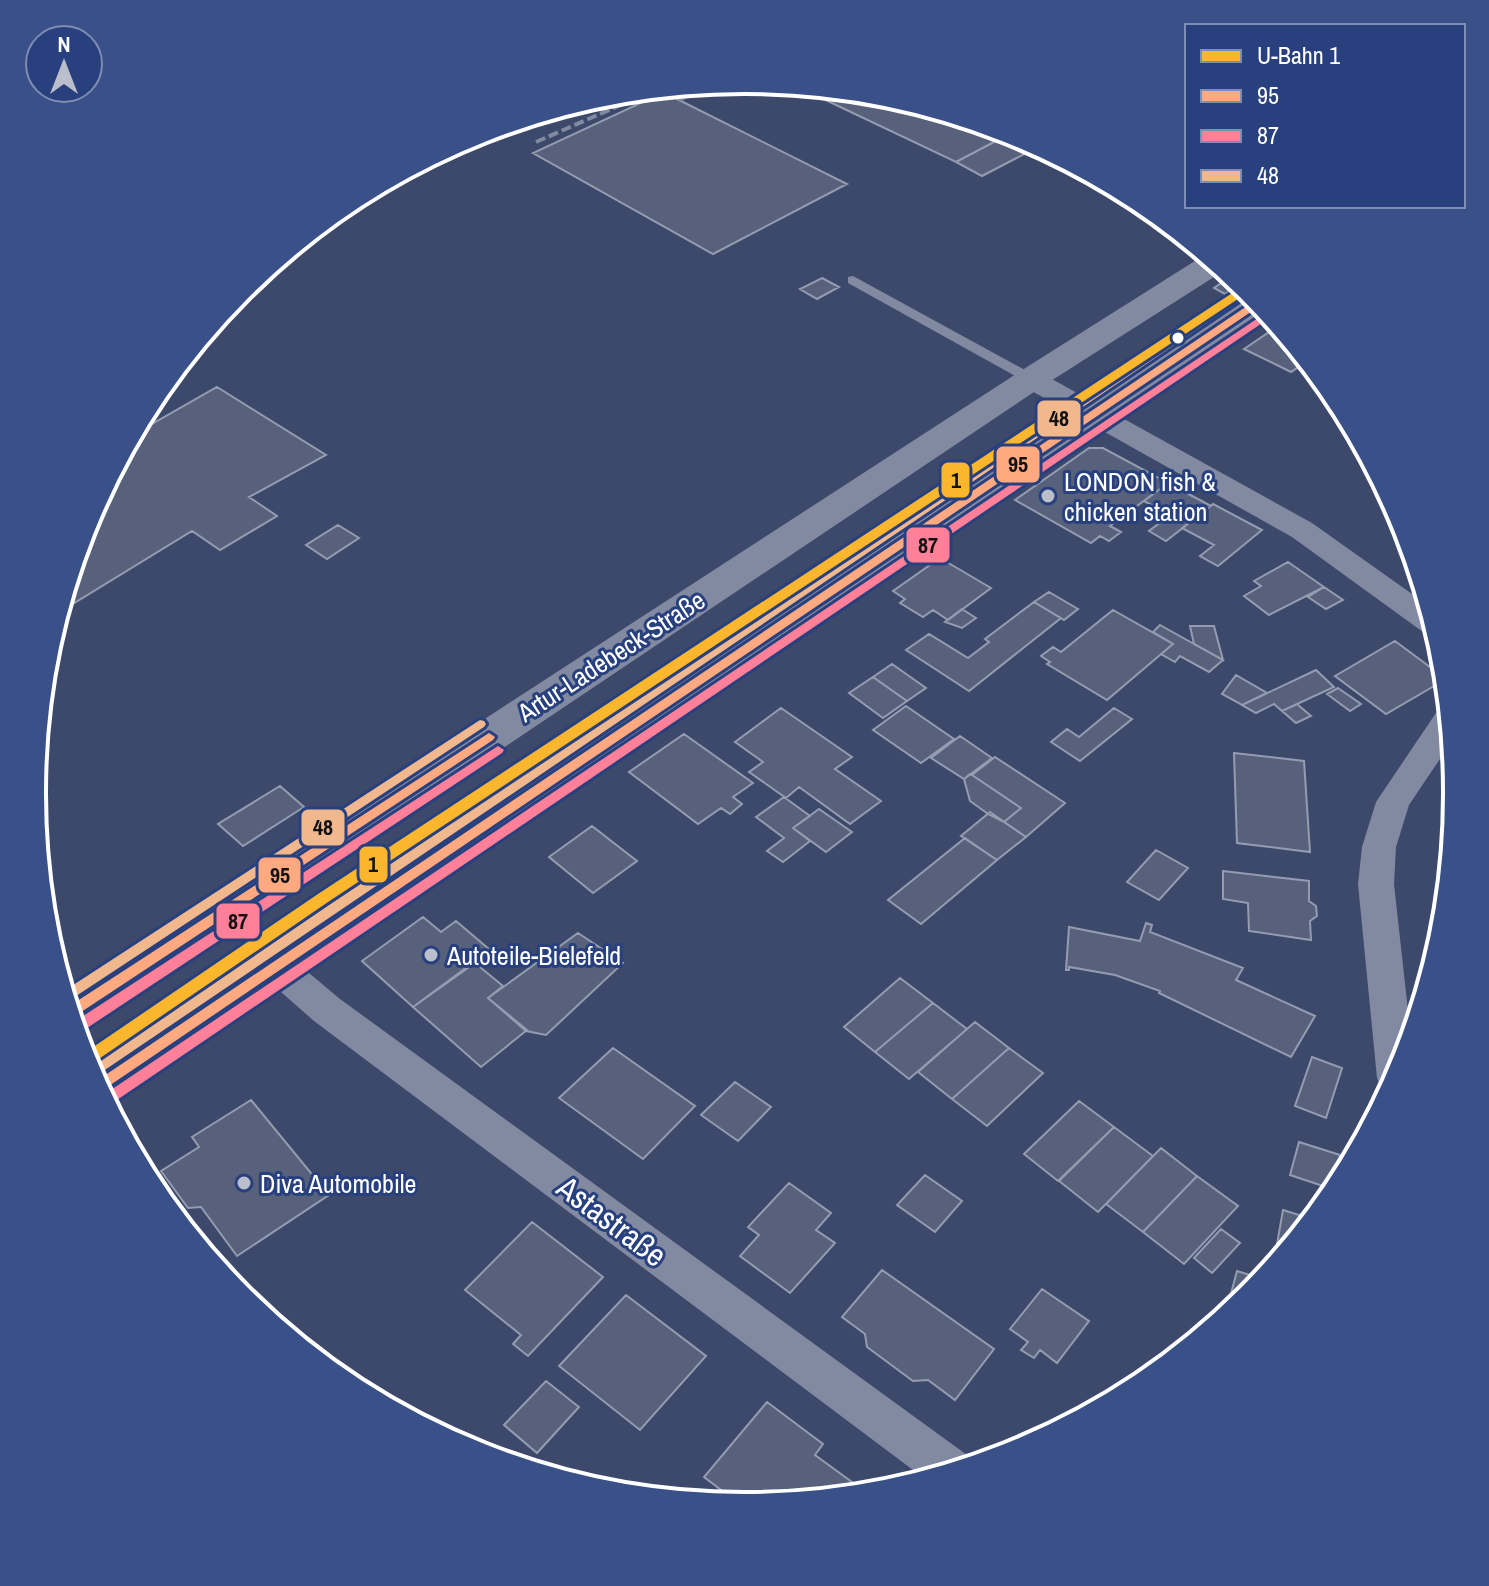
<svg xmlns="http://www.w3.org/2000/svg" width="1489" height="1586" viewBox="0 0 1489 1586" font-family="'Archivo Narrow',sans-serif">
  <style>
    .building { fill: #57617c; stroke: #949cb0; stroke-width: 2 }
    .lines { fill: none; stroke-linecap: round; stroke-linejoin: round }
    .path { stroke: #828aa1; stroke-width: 5; stroke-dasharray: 4 6; stroke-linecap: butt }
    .service { fill: #828aa1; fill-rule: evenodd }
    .minor { fill: #828aa1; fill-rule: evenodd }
    .tertiary { fill: #828aa1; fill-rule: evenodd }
    .rail { stroke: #828aa1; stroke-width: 4; stroke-dasharray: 10 4; stroke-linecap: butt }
    .bus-1-casing { stroke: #28417e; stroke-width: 6 }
    .bus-2-casing { stroke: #28417e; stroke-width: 6 }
    .bus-3-casing { stroke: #28417e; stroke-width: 6 }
    .bus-1 { fill: #ffa980; fill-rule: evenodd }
    .bus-2 { fill: #ff8098; fill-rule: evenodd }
    .bus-3 { fill: #f1b78d; fill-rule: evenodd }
    .metro-1-casing { stroke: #28417e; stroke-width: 6 }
    .metro-1 { fill: #fab62d; fill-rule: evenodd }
    .bus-dot { fill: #fff; stroke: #28417e; stroke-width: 3 }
    .poi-dot { fill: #bbbfcb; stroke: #28417e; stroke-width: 3 }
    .labels { text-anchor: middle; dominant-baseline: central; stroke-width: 6; stroke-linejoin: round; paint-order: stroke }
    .poi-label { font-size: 26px; fill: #fff; stroke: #28417e; text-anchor: start }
    .street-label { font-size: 26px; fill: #fff; stroke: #28417e }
    .near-street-label { font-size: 32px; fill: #fff; stroke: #28417e }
    .rim { fill: none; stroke: #fff; stroke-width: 4 }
    .line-badge { stroke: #28417e; stroke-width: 3 }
    .pale-badge-label { font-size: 22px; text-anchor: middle; font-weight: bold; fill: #111 }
  </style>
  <rect width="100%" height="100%" fill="#3c496a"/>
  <path class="building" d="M796,86L884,94L1011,133L956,162Z
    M664,92L679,100L847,184L713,254L533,153Z
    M1011,133L1018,135L1100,179L1096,181L1030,151L982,176L956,162Z
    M1232,276L1241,283L1225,294L1214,288Z
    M822,278L839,287L817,299L800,289Z
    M1278,326L1307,361L1291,372L1244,349Z
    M217,387L326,455L249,497L277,516L220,550L192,531L58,613L86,520L131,436Z
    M1089,448H1103L1168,483L1110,526L1121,532L1109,541L1100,536L1091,543L1015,500Z
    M1168,483L1211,506L1166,541L1149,531L1170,515L1144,501Z
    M1213,504L1262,530L1218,566L1200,556L1214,545L1182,528Z
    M338,525L359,538L327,559L306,545Z
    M940,558L991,588L948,620L933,610L923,617L900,603L905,599L893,591Z
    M1288,562L1324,587L1269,615L1244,596L1261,586L1254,581Z
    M1324,587L1343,600L1326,609L1308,597Z
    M1049,592L1078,609L1064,620L1034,602Z
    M1034,602L1061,618L969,691L906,650L929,634L968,658L989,642L985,639Z
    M962,609L976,618L962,628L945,622Z
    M1113,610L1173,644L1107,700L1047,664L1050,662L1041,656L1053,647L1061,652Z
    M1160,625L1194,644L1223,660L1209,672L1180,656L1175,662L1161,654L1173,644L1153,632Z
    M1190,626H1214L1223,660L1194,644Z
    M1395,641L1446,679L1386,714L1335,676Z
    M892,664L926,688L907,701L873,677Z
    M1316,670L1334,687L1282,711L1274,704L1256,713L1242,705Z
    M1236,675L1267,693L1242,705L1222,694Z
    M873,677L907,701L883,718L849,693Z
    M1338,688L1361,704L1350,711L1327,694Z
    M1297,704L1311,716L1296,723L1282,711Z
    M906,706L954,739L921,763L873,730Z
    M781,708L852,757L835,769L881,801L850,824L799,787L786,798L749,772L763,762L735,742Z
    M1114,708L1132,719L1080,761L1051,742L1067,729L1079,737Z
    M684,734L753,783L733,797L742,804L730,814L721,808L698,824L629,772Z
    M960,736L992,758L964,779L931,758Z
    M1234,753L1304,761L1310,852L1237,843Z
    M995,757L1065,803L1026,837L1004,822L1021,808L972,775Z
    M970,774L972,775L1021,808L1004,822L988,814L970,801L964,779Z
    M280,786L304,807L243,846L218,824Z
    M784,797L810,816L793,828L810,841L783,862L767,851L784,838L756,817Z
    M819,809L852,832L826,852L793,828Z
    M990,812L1026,837L997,860L961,836Z
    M1448,825L1454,826L1451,854L1446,853Z
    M592,826L637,861L593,893L549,857Z
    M965,838L997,860L921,924L888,900Z
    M1156,850L1188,868L1159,900L1127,882Z
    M1445,853L1451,854L1445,909H1441Z
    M1223,871L1309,881V901L1316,906L1317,916L1310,921L1311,940L1249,931L1248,903L1223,899Z
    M423,917L441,932L456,921L490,950L413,1007L362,961Z
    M1146,923L1152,925L1150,932L1243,968L1236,980L1315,1016L1291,1057L1159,993L1160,991L1115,975L1069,967V970H1066L1069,927L1140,941Z
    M578,933L623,963L546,1035L526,1031L488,998Z
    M475,963L503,986L488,998L527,1030L481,1067L413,1007Z
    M900,978L933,1003L875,1052L844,1027Z
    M933,1003L967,1029L909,1079L875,1052Z
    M975,1022L1009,1048L952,1099L918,1072Z
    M613,1048L695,1106L643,1159L559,1098Z
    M1009,1048L1043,1073L987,1126L952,1099Z
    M1312,1057L1342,1068L1326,1118L1295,1106Z
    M735,1082L771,1107L738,1141L701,1115Z
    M251,1100L329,1195L237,1256L201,1207L188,1208L161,1171L199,1147L192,1137Z
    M1079,1101L1114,1127L1058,1181L1024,1154Z
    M1114,1127L1153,1156L1098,1212L1059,1181Z
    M1299,1142L1340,1155L1332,1189L1290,1175Z
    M1161,1148L1197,1176L1143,1232L1106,1204Z
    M925,1175L962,1201L935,1232L897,1205Z
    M1197,1176L1238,1206L1184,1264L1143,1232Z
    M789,1183L831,1213L816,1230L835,1243L790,1293L740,1256L759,1235L748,1227Z
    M1283,1210L1312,1219L1273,1267Z
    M532,1222L603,1277L528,1356L513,1344L521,1335L465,1290Z
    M1221,1229L1240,1243L1212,1273L1194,1258Z
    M882,1270L994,1349L955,1400L928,1380L913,1381L867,1347L865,1334L842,1317Z
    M1237,1271L1263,1279L1248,1297L1225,1316Z
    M1042,1289L1089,1321L1057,1363L1040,1350L1034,1358L1021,1350L1028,1342L1010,1329Z
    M626,1295L706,1356L640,1430L559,1366Z
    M546,1381L579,1407L537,1453L504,1425Z
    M767,1402L823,1444L815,1455L867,1493L744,1505L717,1503L725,1493L704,1477Z"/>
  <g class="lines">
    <path class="path" d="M1397,526L1404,523"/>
    <path class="service" d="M853,276L1036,376L1038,379L1036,382H1026L848,283V277Z"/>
    <path class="minor" d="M1031,371L1041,373L1312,523L1429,606L1437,635L1423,632L1292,537L1021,385L1017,379L1021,373Z
      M1449,707L1452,741L1409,805L1396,847L1394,884L1411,1038L1403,1066L1389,1092L1382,1089L1377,1078L1358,884L1362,847L1376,802L1438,710Z
      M277,952L290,957L340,999L967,1455L971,1465L925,1479L314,1021L264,977L259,967L264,957Z"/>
    <path class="tertiary" d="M1206,254L1225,270L1043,386L87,1027L76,1031L64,992L1019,372Z
      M1252,294L1267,312L107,1105L87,1067Z"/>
    <path class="rail" d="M679,100L712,84
      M536,142L657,89"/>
    <g class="bus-1-casing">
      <path id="bus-1" d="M1256,300L1261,305L100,1092L95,1082Z
        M489,733L495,737L493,740L72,1018L68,1007Z"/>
    </g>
    <g class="bus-2-casing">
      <path id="bus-2" d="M1267,312L1271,317L108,1106L102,1096Z
        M498,746L504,750L502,753L84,1030H75L74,1022Z"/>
    </g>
    <g class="bus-3-casing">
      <path id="bus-3" d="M1246,288L1251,293L93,1078L87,1068Z
        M480,720L484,721L486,724L484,727L67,1002L64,991Z"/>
    </g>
    <use href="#bus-1" class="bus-1"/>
    <use href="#bus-2" class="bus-2"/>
    <use href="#bus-3" class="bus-3"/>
    <g class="metro-1-casing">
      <path id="metro-1" d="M1243,286L1250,291L328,902L87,1067L83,1054L318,894Z"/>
    </g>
    <use href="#metro-1" class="metro-1"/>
  </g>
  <circle class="bus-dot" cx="1178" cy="338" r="7"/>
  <g class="poi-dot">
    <circle cx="1048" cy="496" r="8"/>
    <circle cx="431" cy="955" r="8"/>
    <circle cx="244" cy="1183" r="8"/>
  </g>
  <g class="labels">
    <g class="poi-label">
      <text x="1064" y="481">LONDON fish &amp;<tspan x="1064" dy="30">chicken station</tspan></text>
      <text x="447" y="955">Autoteile-Bielefeld</text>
      <text x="260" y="1183">Diva Automobile</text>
    </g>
    <g class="street-label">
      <text transform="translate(611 656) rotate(-33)">Artur-Ladebeck-Straße</text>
    </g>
    <g class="near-street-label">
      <text transform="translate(612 1221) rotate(37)">Astastraße</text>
    </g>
  </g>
  <path d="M0 0H1489V1586H0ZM744 94H745A698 698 0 0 1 1443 792V794A698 698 0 0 1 745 1492H744A698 698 0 0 1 46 794V792A698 698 0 0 1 744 94Z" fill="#395088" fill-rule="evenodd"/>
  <path class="rim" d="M744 94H745A698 698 0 0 1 1443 792V794A698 698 0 0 1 745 1492H744A698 698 0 0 1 46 794V792A698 698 0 0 1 744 94Z"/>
  <g class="line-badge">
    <rect x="1036" y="399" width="46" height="39" rx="8" fill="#f1b78d"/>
    <rect x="995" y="445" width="46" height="39" rx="8" fill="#ffa980"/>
    <rect x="940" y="461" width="31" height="38" rx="8" fill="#fab62d"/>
    <rect x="905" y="526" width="46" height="38" rx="8" fill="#ff8098"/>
    <rect x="300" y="808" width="46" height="39" rx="8" fill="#f1b78d"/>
    <rect x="358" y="845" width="31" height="39" rx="8" fill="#fab62d"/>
    <rect x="257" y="856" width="45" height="38" rx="8" fill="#ffa980"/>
    <rect x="215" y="902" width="46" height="38" rx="8" fill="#ff8098"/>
  </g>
  <g class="pale-badge-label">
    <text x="1059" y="426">48</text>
    <text x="1018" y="472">95</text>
    <text x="956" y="488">1</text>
    <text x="928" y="553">87</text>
    <text x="323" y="835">48</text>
    <text x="373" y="872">1</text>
    <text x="280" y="883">95</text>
    <text x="238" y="929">87</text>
  </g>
  <rect x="1185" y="24" width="280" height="184" fill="#28417e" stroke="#7e8db2" stroke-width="2"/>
  <rect x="1201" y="50" width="40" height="12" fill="#fab62d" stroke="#7e8db2" stroke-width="2"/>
  <text x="1257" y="64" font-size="24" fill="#ffffff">U-Bahn 1</text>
  <rect x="1201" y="90" width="40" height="12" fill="#ffa980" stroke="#7e8db2" stroke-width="2"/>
  <text x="1257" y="104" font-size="24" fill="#ffffff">95</text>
  <rect x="1201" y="130" width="40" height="12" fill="#ff8098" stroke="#7e8db2" stroke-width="2"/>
  <text x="1257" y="144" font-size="24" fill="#ffffff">87</text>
  <rect x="1201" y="170" width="40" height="12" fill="#f1b78d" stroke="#7e8db2" stroke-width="2"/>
  <text x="1257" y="184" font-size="24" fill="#ffffff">48</text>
  <g transform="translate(64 64)"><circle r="38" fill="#28417e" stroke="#7e8db2" stroke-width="2"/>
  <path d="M0-6L14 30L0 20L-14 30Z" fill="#bbbfcb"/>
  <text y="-12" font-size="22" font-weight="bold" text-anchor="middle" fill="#ffffff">N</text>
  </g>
</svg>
